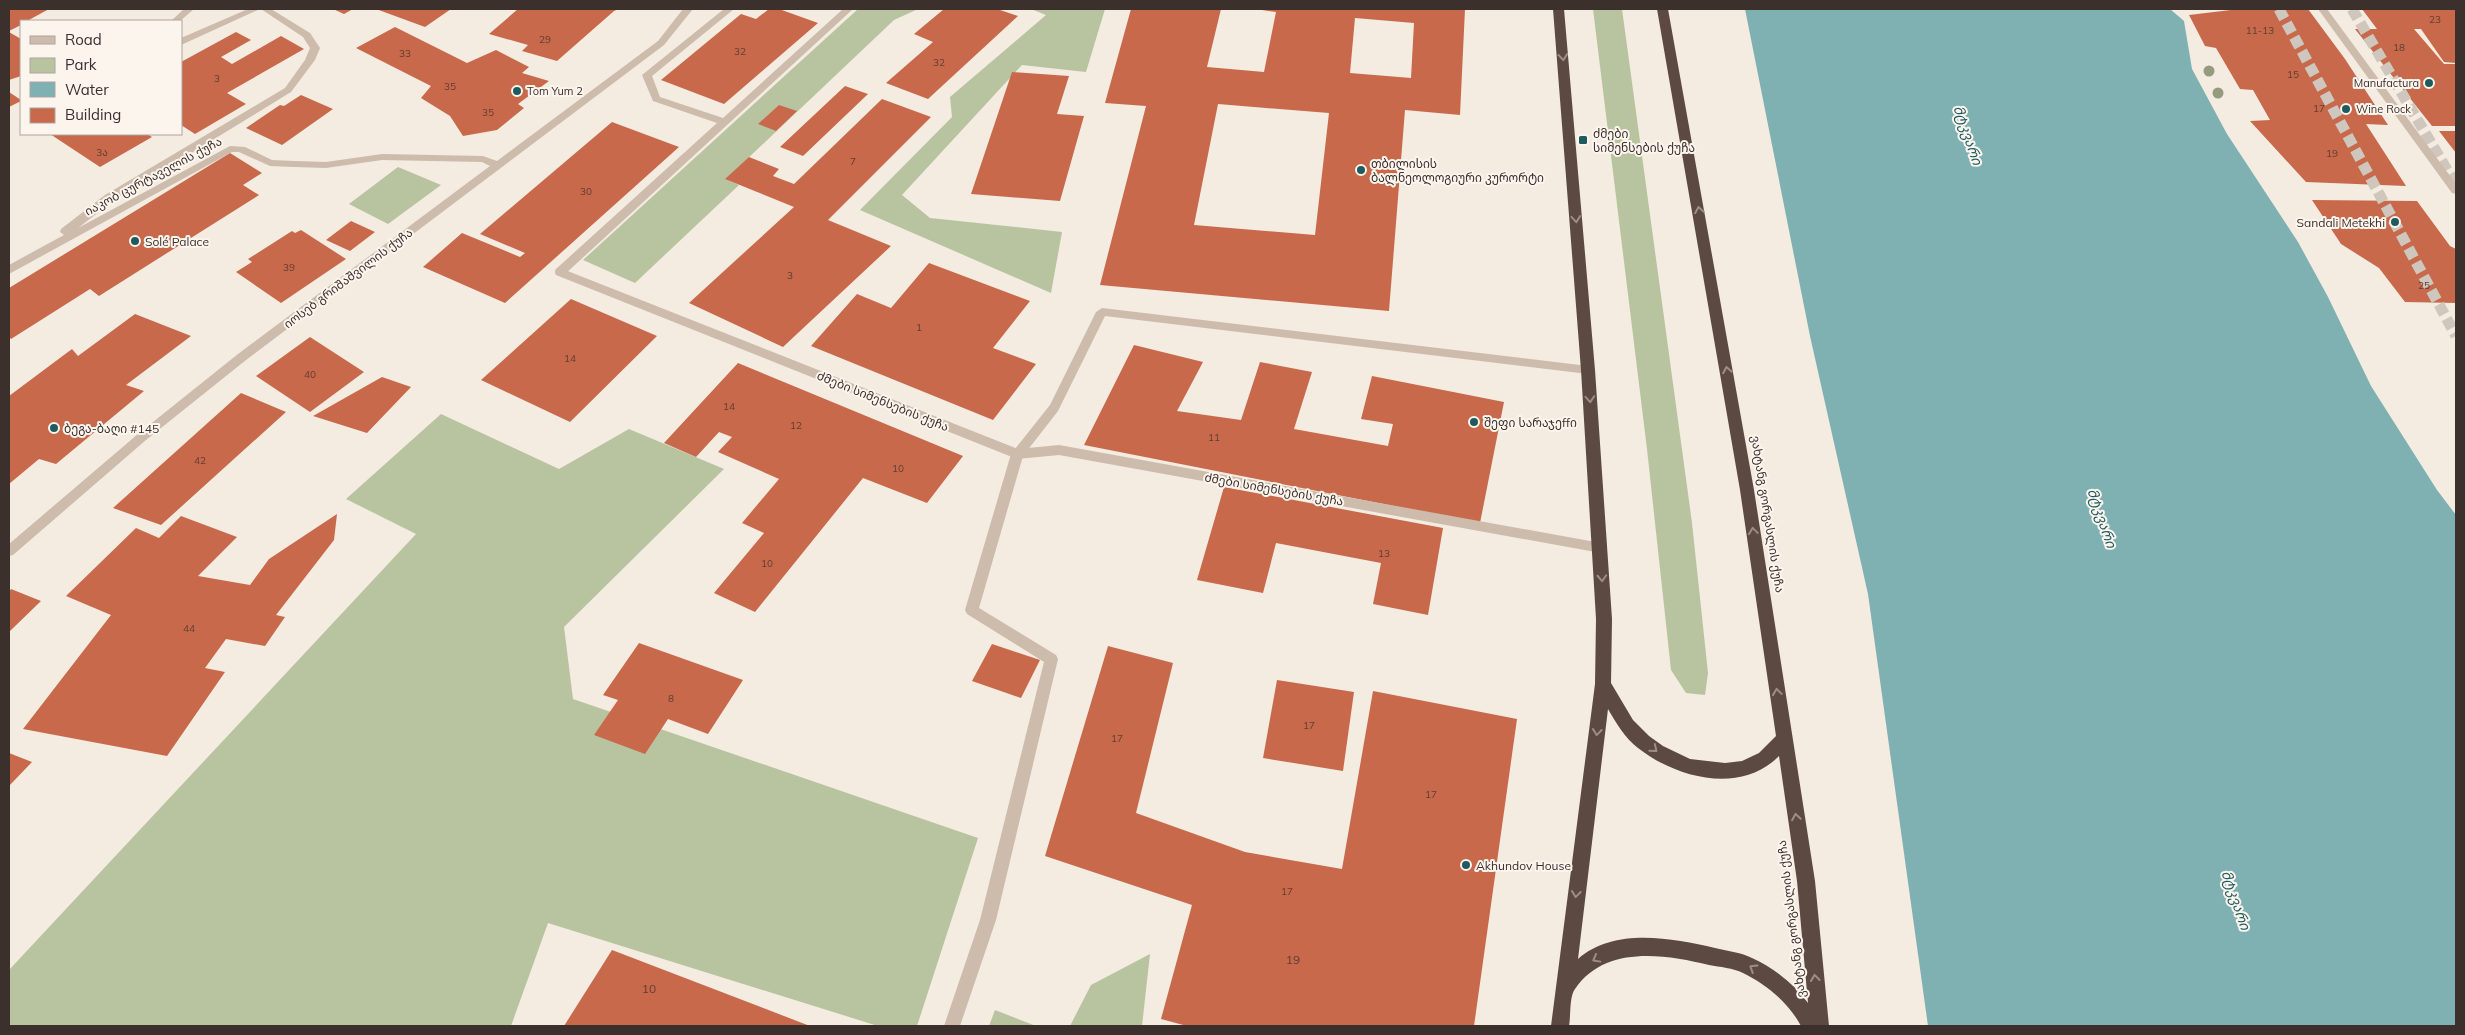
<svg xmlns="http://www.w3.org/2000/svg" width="2465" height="1035" viewBox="0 0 2465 1035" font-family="Mulish,'Noto Sans Georgian',sans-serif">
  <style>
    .green { fill: #b8c4a0 }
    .water { fill: #7fb0b2 }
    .building { fill: #c8694b; fill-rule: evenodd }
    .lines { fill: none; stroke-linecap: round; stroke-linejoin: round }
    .primary-tunnel { stroke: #cfc6bd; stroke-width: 11; stroke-dasharray: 11 5; stroke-linecap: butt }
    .lane { fill: #cdbbac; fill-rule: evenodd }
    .street { fill: #cdbbac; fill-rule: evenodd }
    .highway { fill: #5c4a42; fill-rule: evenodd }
    .tree { fill: #969b7f }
    .oneway { stroke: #9c8e87 }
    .poi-dot { fill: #1f5a5e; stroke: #fbf5ee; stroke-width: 2 }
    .labels { text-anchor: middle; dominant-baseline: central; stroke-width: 4; stroke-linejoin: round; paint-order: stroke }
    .number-label { font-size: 10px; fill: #5e3e33 }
    .far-poi-label { font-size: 11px; fill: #3b302b; stroke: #fbf5ee; text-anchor: start }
    .poi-label { font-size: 12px; fill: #3b302b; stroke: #fbf5ee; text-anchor: start }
    .street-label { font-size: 12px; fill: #3b302b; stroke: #fbf5ee }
    .near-number-label { font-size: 12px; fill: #5e3e33 }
    .water-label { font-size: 14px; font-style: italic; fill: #1f5a5e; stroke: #fbf5ee }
  </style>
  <rect width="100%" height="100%" fill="#f4ebe1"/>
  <path class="green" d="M858,9H918L894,20L726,179L739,185L635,283L583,260Z
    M1031,9H1105L1086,72L1022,65L902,195L930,218L1062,232L1051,293L860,210L952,117L950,97L1046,15Z
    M1593,9H1622L1692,523L1708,673L1705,695L1686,693L1671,670L1647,449Z
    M398,167L441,185L388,224L349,204Z
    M441,414L559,469L629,429L724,469L564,627L573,699L978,838L917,1026H878L548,923L511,1026H9V970L416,534L346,499Z
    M1150,954L1142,1026H1070L1091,985Z
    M995,1010L1036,1026H989Z"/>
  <path class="water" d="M1745,9H2170L2184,21L2192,69L2227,134L2298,242L2328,297L2371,386L2437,490L2456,515V1026H1928L1868,594L1810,336Z"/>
  <path class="building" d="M9,9H49L27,21H21V25L9,31Z
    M333,9H353L344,14Z
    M376,9H451L425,27Z
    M518,9H619L614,11L557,61L522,51L528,45L489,34Z
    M769,9H779L818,23L724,104L661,80L741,14L756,19Z
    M944,9H997L1018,16L928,99L886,83L933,42L914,34Z
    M1131,9H1221L1207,67L1264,72L1276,12L1255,9H1465L1460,115L1405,110L1389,311L1100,285L1146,106L1105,103ZM1355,18L1414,23L1411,78L1350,73ZM1218,104L1329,113L1315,235L1194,225Z
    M2239,9H2308L2345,59L2388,125L2366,124L2406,186L2306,182L2250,121L2270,120L2253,90L2240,89L2216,48L2205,46L2189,15Z
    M2362,9L2456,10V63L2444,62L2421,29H2414L2444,64H2456V126H2432L2355,29H2377Z
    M395,27L467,63L496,50L529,67L522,73L549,81L518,104L524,108L497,130L463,136L450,116L421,98L431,86L356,48Z
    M9,32L21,39V76L9,80Z
    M236,32L251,40L221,57L232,64L281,36L304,49L227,93L246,104L195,134L181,125V62Z
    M1012,72L1069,76L1057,114L1084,116L1060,201L971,194Z
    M845,86L868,94L803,156L780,147Z
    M9,92L21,100V101L9,107Z
    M301,95L333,109L282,145L246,128L280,105L284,106Z
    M882,99L931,117L828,220L891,246L783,347L689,303L794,207L725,179L749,157L779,169L773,176L794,184Z
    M779,105L797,111L776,131L758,124Z
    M612,122L679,147L505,303L423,267L462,233L520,257L525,253L480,234Z
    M2439,131H2456V153Z
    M50,134H147L152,137L100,167Z
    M230,153L262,173L243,185L259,195L99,296L90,289L11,339L9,337V288Z
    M2312,200L2417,201L2450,246L2456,249V303L2405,302L2379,268L2341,244Z
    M351,221L375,232L350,251L326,240Z
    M301,230L346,259L281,303L236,272L252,262L248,259L292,231L295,233Z
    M929,263L1030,301L993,348L1036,364L993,420L811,346L857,294L891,308Z
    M571,299L657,336L570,422L481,380Z
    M135,314L191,336L126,385L144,391L56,464L39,459L9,484V396L72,349L78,356Z
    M310,337L364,372L310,412L256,376Z
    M1134,345L1203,362L1177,411L1241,420L1260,362L1312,372L1294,429L1388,446L1393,424L1361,419L1372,376L1504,402L1480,523L1084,445Z
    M738,363L963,456L927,503L863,478L755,612L714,593L764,533L742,523L779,479L718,452L732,437L719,432L696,457L664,443Z
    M382,377L411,387L367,433L313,416Z
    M241,393L286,412L161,525L113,508Z
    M1224,487L1443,528L1428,615L1373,604L1381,563L1276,543L1263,593L1197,580Z
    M337,514L334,540L276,615L285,617L265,646L226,639L205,668L225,672L167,756L23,729L111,615L66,596L136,528L159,538L181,516L237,537L198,576L250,585L269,559Z
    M11,589L41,601L9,632V592Z
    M639,643L743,680L708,734L668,719L645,754L594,735L618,700L603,695Z
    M992,644L1040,660L1021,698L972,681Z
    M1108,646L1173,663L1136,813L1245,852L1342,869L1373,691L1517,719L1474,1026H1187L1161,1019L1192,905L1045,856Z
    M1277,680L1354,692L1343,771L1263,758Z
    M9,753L32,762L9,786Z
    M612,950L810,1026H564Z"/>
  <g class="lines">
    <path class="primary-tunnel" d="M2279,9L2456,336
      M2352,9L2456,185"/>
    <path class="lane" d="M184,9H194L180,21H171Z
      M248,9H260L181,45V38Z
      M724,9H734L652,76L660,97L723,118L843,9H853L564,275H556L555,272L556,269L717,123L653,101L642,75Z
      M1102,308L1588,366L1594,370L1588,374L1105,316L1058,411L1023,456L979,608L1056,655L1058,659L996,920L960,1026H944L980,920L1044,662L967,614L965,610L1011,454L1050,405L1096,312Z"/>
    <path class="street" d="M261,9H271L310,33L320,48L315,60L291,92L113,201L78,228L230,146L245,147L272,160L294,161L326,162L382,154L483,156L497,161L658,41L683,9H693L664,45L246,360L146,440L13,555L9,556V544L138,434L238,354L490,166L482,162L382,160L326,168L294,167L270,166L239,152H232L9,274V265L64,235L60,232L61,229L105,195L285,88L305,60L310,48L303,37Z
      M2318,9H2327L2456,184V194L2452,193Z
      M560,268L1018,449L1059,445L1601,543L1605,544L1607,548L1605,552L1601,553L1059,455L1017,459L556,275L555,272L556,269Z"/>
    <path class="highway" d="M1553,9H1564L1595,370L1612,619L1611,683L1633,720L1649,736L1663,746L1690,759L1725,763L1742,761L1759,753L1776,736L1740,490L1657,9H1668L1754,490L1815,881L1829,1026H1801C1789,1003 1766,984 1743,973C1733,968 1720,967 1709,965C1664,954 1605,945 1575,989C1569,997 1571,1016 1569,1026H1551L1595,684L1596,619L1581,370ZM1608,709C1616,723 1625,738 1638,748C1676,778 1741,795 1779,756L1797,881L1808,1003C1794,984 1774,968 1752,958C1740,952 1727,951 1715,948C1672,938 1614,927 1578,959Z"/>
  </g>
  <g class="tree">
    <circle cx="2209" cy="71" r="5.5"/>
    <circle cx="2218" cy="93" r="5.5"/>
  </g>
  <defs><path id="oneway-chevron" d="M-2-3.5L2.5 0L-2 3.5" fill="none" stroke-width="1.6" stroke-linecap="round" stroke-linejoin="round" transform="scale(1.25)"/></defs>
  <g class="oneway">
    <use href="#oneway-chevron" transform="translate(1563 57) rotate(85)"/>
    <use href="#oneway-chevron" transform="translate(1699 210) rotate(-100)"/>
    <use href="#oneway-chevron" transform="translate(1576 219) rotate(85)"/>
    <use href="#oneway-chevron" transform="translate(1727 370) rotate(-100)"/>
    <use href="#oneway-chevron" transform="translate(1590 399) rotate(86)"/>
    <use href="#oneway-chevron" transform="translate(1753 531) rotate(-98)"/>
    <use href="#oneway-chevron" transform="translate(1602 578) rotate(87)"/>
    <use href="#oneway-chevron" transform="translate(1777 692) rotate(-98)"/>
    <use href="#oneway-chevron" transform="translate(1597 732) rotate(97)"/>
    <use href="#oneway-chevron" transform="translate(1654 749) rotate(39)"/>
    <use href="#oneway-chevron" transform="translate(1796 817) rotate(-99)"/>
    <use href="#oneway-chevron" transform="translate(1576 894) rotate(97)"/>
    <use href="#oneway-chevron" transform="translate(1596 959) rotate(151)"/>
    <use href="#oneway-chevron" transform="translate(1753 968) rotate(-148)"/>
    <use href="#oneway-chevron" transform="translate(1815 978) rotate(-96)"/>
  </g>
  <g class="poi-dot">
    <circle cx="2429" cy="83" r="5"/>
    <circle cx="517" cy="91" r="5"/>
    <circle cx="2346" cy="109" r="5"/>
    <rect x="1578" y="135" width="10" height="10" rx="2.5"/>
    <circle cx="1361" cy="170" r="5"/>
    <circle cx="2395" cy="222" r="5"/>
    <circle cx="135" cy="241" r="5"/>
    <circle cx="1474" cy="422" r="5"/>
    <circle cx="54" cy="428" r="5"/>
    <circle cx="1466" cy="865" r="5"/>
  </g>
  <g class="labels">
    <g class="number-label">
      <text x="2435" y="19">23</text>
      <text x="2260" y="30">11-13</text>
      <text x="545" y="39">29</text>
      <text x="2399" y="47">18</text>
      <text x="740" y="51">32</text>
      <text x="405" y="53">33</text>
      <text x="939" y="62">32</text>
      <text x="2293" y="74">15</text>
      <text x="217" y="78">3</text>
      <text x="450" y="86">35</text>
      <text x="2319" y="108">17</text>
      <text x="488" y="112">35</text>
      <text x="102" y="152">3ა</text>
      <text x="2332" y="153">19</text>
      <text x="853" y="161">7</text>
      <text x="586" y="191">30</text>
      <text x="289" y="267">39</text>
      <text x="790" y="275">3</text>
      <text x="2424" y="285">25</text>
      <text x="919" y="327">1</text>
      <text x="570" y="358">14</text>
      <text x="310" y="374">40</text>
      <text x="729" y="406">14</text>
      <text x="796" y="425">12</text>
      <text x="1214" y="437">11</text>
      <text x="200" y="460">42</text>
      <text x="898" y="468">10</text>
      <text x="1384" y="553">13</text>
      <text x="767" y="563">10</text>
      <text x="189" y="628">44</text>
      <text x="671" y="698">8</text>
      <text x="1309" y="725">17</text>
      <text x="1117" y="738">17</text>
      <text x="1431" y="794">17</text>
      <text x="1287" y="891">17</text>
    </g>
    <g class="far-poi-label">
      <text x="2419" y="83" text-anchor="end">Manufactura</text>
      <text x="527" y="91">Tom Yum 2</text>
      <text x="2356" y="109">Wine Rock</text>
    </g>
    <g class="poi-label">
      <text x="1593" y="133">ძმები<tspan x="1593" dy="14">სიმენსების ქუჩა</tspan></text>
      <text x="1371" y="163">თბილისის<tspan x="1371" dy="14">ბალნეოლოგიური კურორტი</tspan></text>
      <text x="2385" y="222" text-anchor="end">Sandali Metekhi</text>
      <text x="145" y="241">Solé Palace</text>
      <text x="1484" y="422">შეფი სარაჯეffი</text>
      <text x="64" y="428">ბეგა-ბაღი #145</text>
      <text x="1476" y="865">Akhundov House</text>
    </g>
    <g class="street-label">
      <text transform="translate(153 176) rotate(-28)">იაკობ ცურტაველის ქუჩა</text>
      <text transform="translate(348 278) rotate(-37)">იოსებ გრიშაშვილის ქუჩა</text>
      <text transform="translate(883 401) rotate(22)">ძმები სიმენსების ქუჩა</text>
      <text transform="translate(1274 489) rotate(10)">ძმები სიმენსების ქუჩა</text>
      <text transform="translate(1768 514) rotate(81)">ვახტანგ გორგასლის ქუჩა</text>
      <text transform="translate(1791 919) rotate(-97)">ვახტანგ გორგასლის ქუჩა</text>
    </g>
    <g class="near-number-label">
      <text x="1293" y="959">19</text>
      <text x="649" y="988">10</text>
    </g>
    <g class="water-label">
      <text transform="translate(1968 135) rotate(71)">მტკვარი</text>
      <text transform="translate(2102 518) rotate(71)">მტკვარი</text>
      <text transform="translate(2236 900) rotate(71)">მტკვარი</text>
    </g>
  </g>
  <rect width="2465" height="1035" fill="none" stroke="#3b302b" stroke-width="20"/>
  <rect x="20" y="20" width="162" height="115" fill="#fbf5ee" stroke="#aea6a0"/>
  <rect x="30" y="36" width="25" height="8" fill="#cdbbac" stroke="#aea6a0"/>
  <text x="65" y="45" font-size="15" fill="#3b302b">Road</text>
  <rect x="30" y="58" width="25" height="15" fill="#b8c4a0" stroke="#aea6a0"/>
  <text x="65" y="70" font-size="15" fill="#3b302b">Park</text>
  <rect x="30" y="82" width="25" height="15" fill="#7fb0b2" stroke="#aea6a0"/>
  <text x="65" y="95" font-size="15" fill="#3b302b">Water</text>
  <rect x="30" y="108" width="25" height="15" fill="#c8694b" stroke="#aea6a0"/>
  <text x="65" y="120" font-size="15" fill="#3b302b">Building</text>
</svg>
